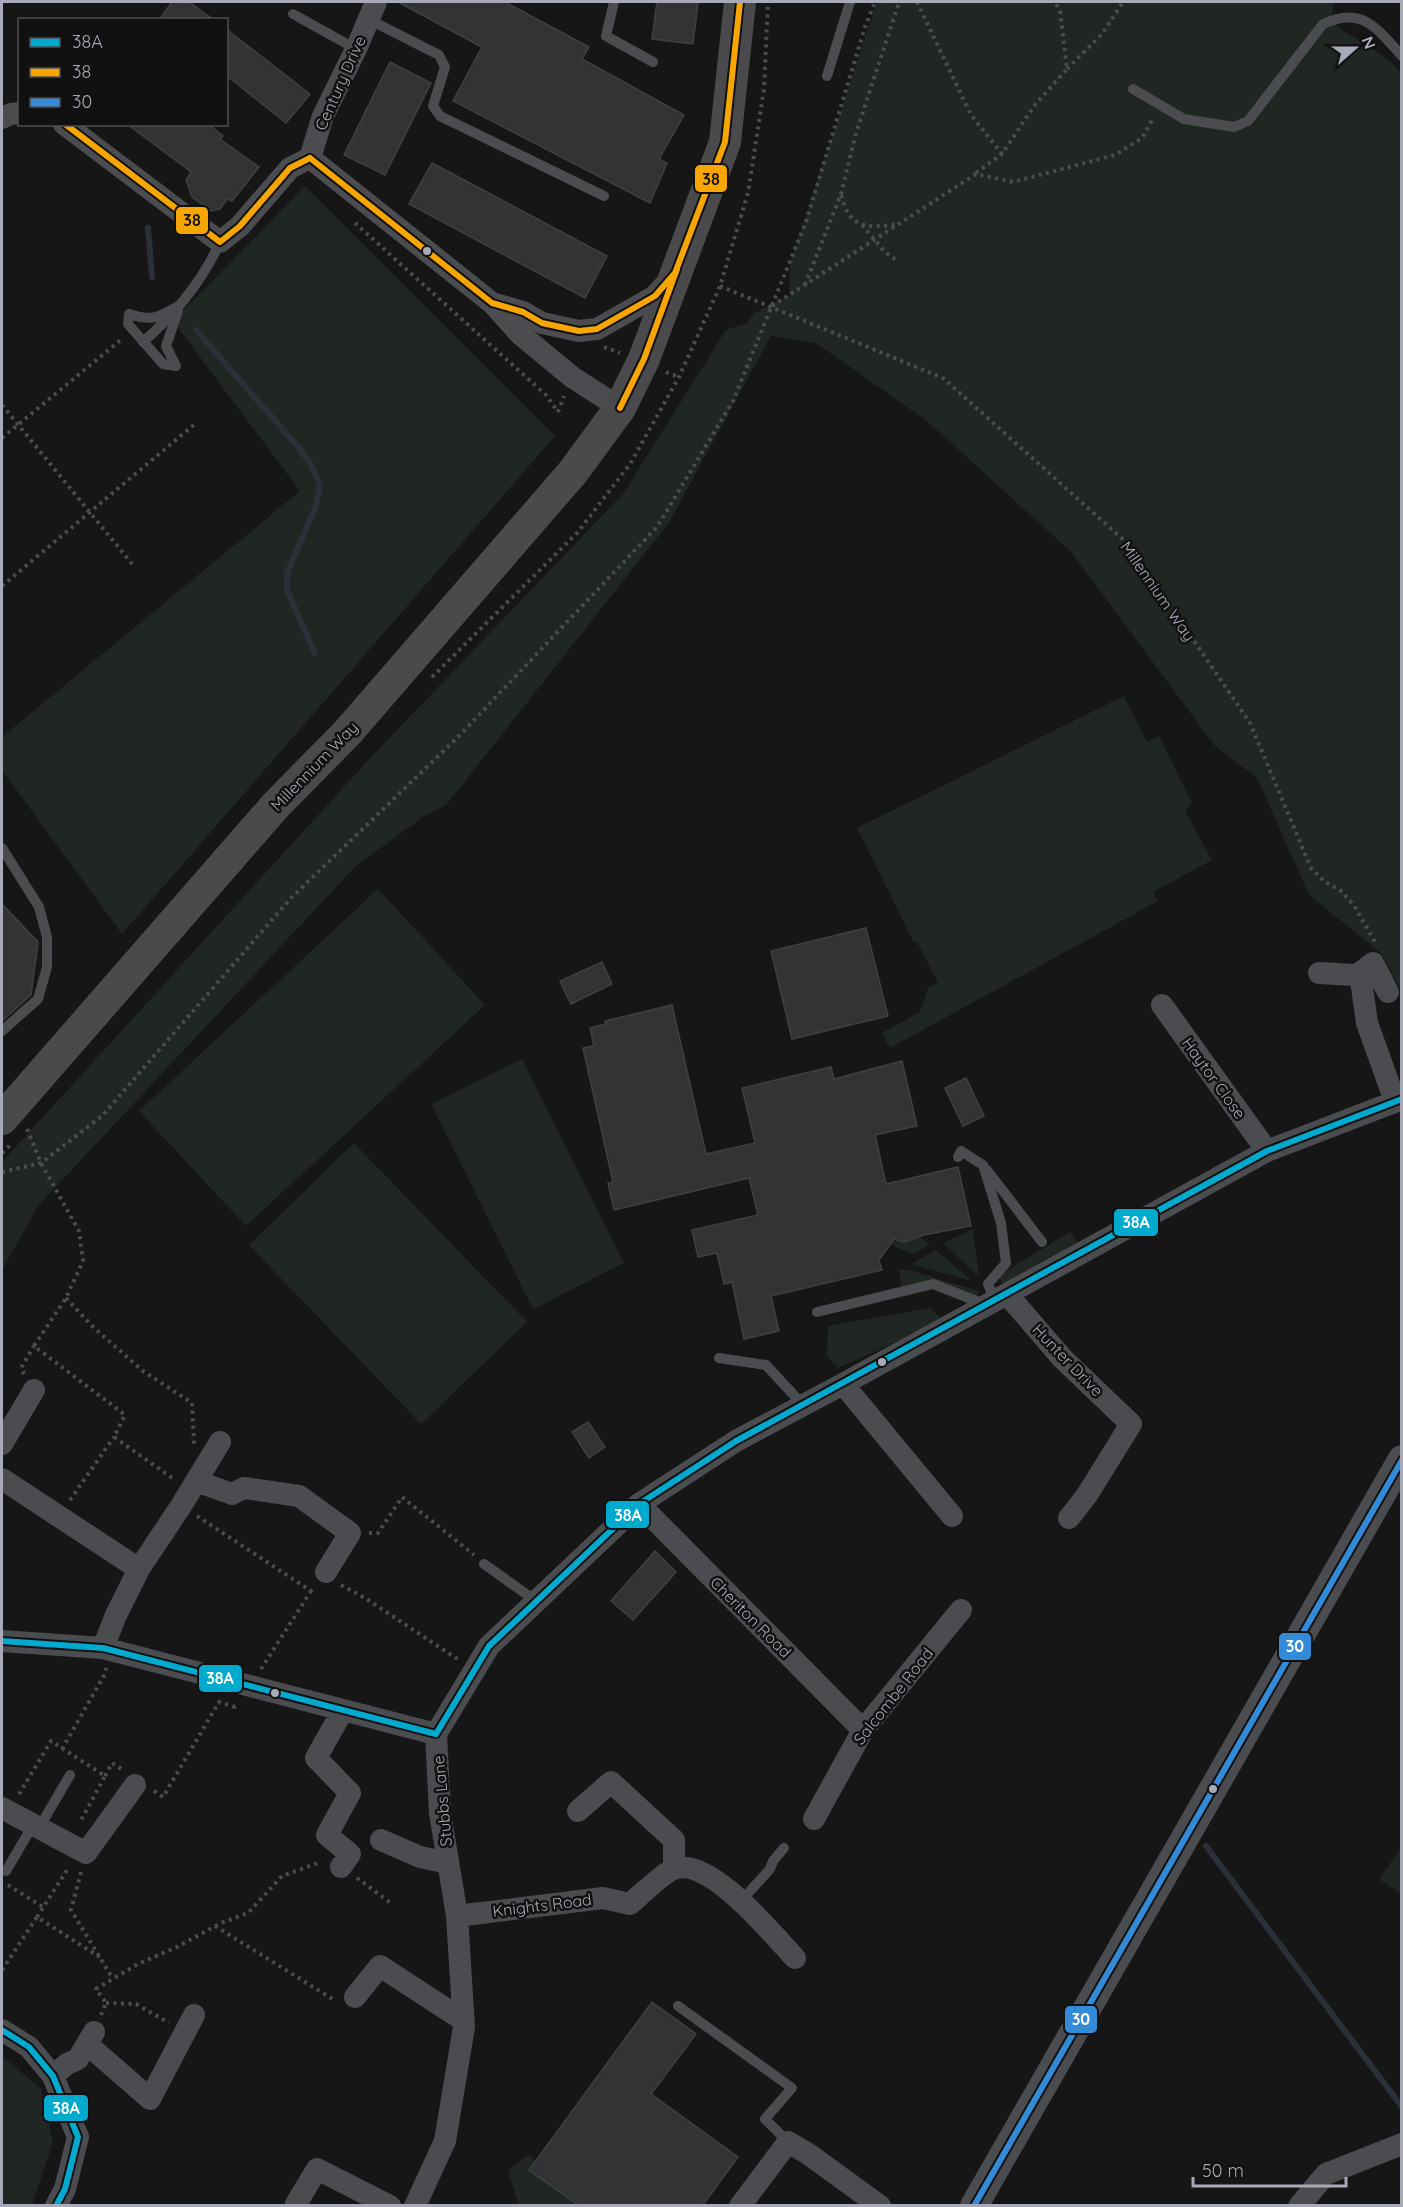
<svg xmlns="http://www.w3.org/2000/svg" width="1403" height="2207" viewBox="0 0 1403 2207" font-family="Quicksand,sans-serif">
  <style>
    .green { fill: #202722 }
    .lines { fill: none; stroke-linecap: round; stroke-linejoin: round }
    .stream { stroke: #2a2f38; stroke-width: 6 }
    .building { fill: #323335; stroke: #3f4043; stroke-width: 1.5 }
    .path { stroke: #4c4c51; stroke-width: 4; stroke-dasharray: 3 4.5; stroke-linecap: butt }
    .service { stroke: #4b4c4f; stroke-width: 10 }
    .minor { stroke: #4b4c4f; stroke-width: 22 }
    .tertiary { stroke: #4b4c4f; stroke-width: 28 }
    .secondary { stroke: #4a4a4d; stroke-width: 32 }
    .bus-1-casing { stroke: #111112; stroke-width: 10 }
    .bus-2-casing { stroke: #111112; stroke-width: 10 }
    .bus-3-casing { stroke: #111112; stroke-width: 10 }
    .bus-1 { stroke: #00a9ce; stroke-width: 6 }
    .bus-2 { stroke: #f7a600; stroke-width: 6 }
    .bus-3 { stroke: #338bd7; stroke-width: 6 }
    .bus-dot { fill: #a8aab7; stroke: #111112; stroke-width: 2 }
    .labels { text-anchor: middle; dominant-baseline: central; stroke-width: 5; stroke-linejoin: round; paint-order: stroke }
    .street-label { font-size: 16px; fill: #a8aab7; stroke: #111112 }
    .line-badge { stroke: #111112; stroke-width: 2 }
    .badge-label { font-size: 16px; text-anchor: middle; font-weight: bold; fill: #fff }
    .pale-badge-label { font-size: 16px; text-anchor: middle; font-weight: bold; fill: #111 }
  </style>
  <rect width="100%" height="100%" fill="#161617"/>
  <path class="green" d="M877,2H1334L1331,22L1390,61L1401,73V990L1381,953L1309,895L1257,778L1215,746L1071,552L927,421L816,343L771,336L668,524L447,804L423,817L355,867L38,1206L2,1270V1162L373,755L623,494L726,330L747,323L754,313L789,296L790,263Z
    M305,186L555,436L122,934L2,770V737L300,491L173,321Z
    M1124,696L1147,742L1159,736L1192,803L1185,811L1212,860L1153,892L1158,901L890,1048L882,1033L920,1012L928,988L938,983L917,942L914,943L857,828Z
    M378,889L485,1005L246,1226L139,1111Z
    M522,1059L624,1263L533,1309L431,1104Z
    M354,1143L527,1322L421,1424L249,1245Z
    M973,1229L979,1277L943,1243Z
    M1070,1232L1081,1248L1004,1287L998,1276Z
    M920,1237L930,1245L913,1254L893,1246L892,1242L899,1240L904,1242Z
    M936,1250L972,1281L911,1264Z
    M899,1269L909,1270L979,1291L977,1296L933,1283L902,1289Z
    M929,1308L944,1320L838,1368L827,1357L828,1326Z
    M1401,1848V1894L1379,1879Z
    M2,2056L41,2089L53,2142L32,2205H2Z
    M529,2155L590,2205H517L518,2204L508,2170Z"/>
  <g class="lines">
    <path class="stream" d="M148,228L152,277
      M196,330L299,448L310,463L320,485L316,506L287,573V590L315,654
      M1206,1846L1402,2107"/>
  </g>
  <path class="building" d="M172,2H189L214,20H159Z
    M398,2H505L589,47L582,59L684,115L659,159L667,163L650,203L453,101L482,47Z
    M657,2H698L693,44L652,39Z
    M226,29L310,94L286,123L226,75Z
    M390,62L431,83L385,175L344,155Z
    M127,124H208L223,136L220,139L259,167L232,201L227,199L220,209L211,211L192,197L186,180L191,172Z
    M432,163L607,256L585,298L409,204Z
    M2,904L38,942L31,995L2,1021Z
    M866,928L888,1016L792,1039L771,951Z
    M602,962L612,984L571,1004L560,981Z
    M672,1005L706,1154L755,1143L742,1088L831,1067L834,1079L902,1061L917,1126L875,1135L886,1184L958,1167L971,1226L924,1235L904,1242L894,1239L879,1260L882,1270L771,1296L779,1331L744,1339L732,1282L724,1284L717,1253L698,1257L692,1230L758,1215L749,1178L614,1210L608,1183L613,1182L583,1048L594,1046L590,1028L606,1024L605,1021Z
    M966,1078L984,1116L963,1126L945,1088Z
    M588,1422L605,1447L589,1458L572,1432Z
    M655,1551L676,1572L633,1620L611,1601Z
    M652,2002L696,2034L651,2094L738,2157L703,2205H578L529,2170Z"/>
  <g class="lines">
    <path class="path" d="M917,2L971,115L1002,154
      M1067,69L1102,34L1123,2
      M976,173L1002,154L1034,106L1067,69L1060,11L1055,2
      M841,195C849,228 867,229 897,224
      M355,223L546,395L558,412
      M862,225L885,252L899,262
      M805,285L841,194L856,133L899,2
      M720,286L943,378L1128,544L1250,723L1311,868L1324,881L1341,891L1354,905L1376,944
      M772,306L976,174L1013,182L1115,155L1142,138L1154,117
      M604,347L620,353
      M666,372L679,377
      M2,405L133,565
      M558,412L564,396
      M2,438L123,338
      M2,586L196,423
      M432,677L578,532L630,464L679,377L720,286L748,193L764,89L768,2
      M27,1129L41,1163L79,1231L83,1261L66,1298L34,1346L125,1415L114,1437L175,1480
      M2,1153L12,1143
      M2,1172L41,1163L102,1116L290,899L458,737L657,527L733,401L806,222L865,27L875,2
      M66,1298L93,1327L143,1371L192,1403L194,1444
      M24,1374L21,1368L34,1346
      M70,1500L114,1437
      M197,1516L311,1591L315,1587
      M369,1533H378L402,1497L474,1555
      M341,1585L365,1598L459,1660
      M261,1669L311,1591
      M62,1749L105,1674L106,1668
      M105,1776L112,1763L123,1770
      M154,1791L163,1797L219,1702L235,1707L236,1703
      M19,1794L51,1741L105,1776L80,1822
      M81,1872L71,1910L113,1979
      M357,1878L392,1904
      M8,1885L43,1907
      M37,1917L69,1867
      M215,1926L334,2000
      M2,1970L37,1917L101,1958
      M106,2003L136,2004L169,2023
      M101,2015L106,2003L96,1989L138,1964L177,1947L221,1923L248,1913L282,1876L321,1862"/>
    <path class="service" d="M614,2L606,36L653,62
      M293,14L356,49
      M368,19L439,55L445,67L433,106L440,116L604,196
      M827,76L850,2
      M1133,89L1184,119L1234,127L1248,121L1323,24C1363,6 1376,28 1402,56
      M143,342C174,315 203,280 220,242
      M176,366L163,364L128,324L129,314C152,322 160,317 180,305
      M176,366L166,346L178,311
      M2,848L39,907L47,937V967L38,999L2,1031
      M958,1157L961,1151L983,1165L1001,1223L1006,1263L988,1284L995,1301
      M987,1170L1042,1242
      M817,1312L933,1284L984,1304
      M719,1358L766,1365L803,1405
      M484,1564L536,1601
      M39,1828L70,1775
      M6,1871L33,1825
      M741,1901L770,1869L773,1861L784,1848
      M678,2006L792,2088L765,2119L788,2142"/>
    <path class="minor" d="M2,118L11,114L20,113
      M64,124L220,242L240,226L290,168L310,158
      M310,158L492,303L523,312L542,323L579,331L597,329L655,296L671,278
      M310,158L323,116L356,49L376,2
      M493,304L520,334L572,377L620,408
      M1319,973L1354,975L1360,973
      M1388,992L1373,963L1360,973L1367,1023L1395,1101
      M1162,1005L1267,1151
      M1007,1294L1062,1358L1131,1424L1087,1495L1069,1518
      M843,1384L952,1516
      M2,1444L34,1390
      M2,1479L139,1569
      M196,1481L232,1494L244,1488L299,1496L350,1533L326,1572
      M639,1504L863,1730
      M2,1641L103,1648L436,1734
      M103,1648L116,1615L139,1569L181,1506L220,1442
      M2,1808L86,1853L135,1785
      M578,1811L611,1782L674,1840V1869
      M814,1819L863,1730L961,1610
      M381,1840L420,1857L448,1863
      M341,1867L350,1854L327,1835L350,1793L316,1758L343,1710
      M457,1916L603,1898L630,1904C639,1896 664,1873 673,1869C709,1855 772,1934 795,1958
      M355,1997L380,1966L463,2020
      M2,2030L29,2047L53,2076L78,2137L65,2189L56,2206
      M87,2044L150,2099L194,2015
      M53,2076L67,2064L78,2059L94,2032
      M296,2204L317,2169L390,2206
      M415,2206L445,2141L464,2027L457,1916L440,1813L436,1734L489,1646L639,1504L736,1441L843,1384L1267,1151L1402,1099
      M740,2206L788,2142L807,2153L880,2206
      M1299,2206L1326,2174L1402,2144"/>
    <path class="tertiary" d="M974,2206L1402,1459"/>
    <path class="secondary" d="M2,1119L276,805L347,733L573,472L620,408L644,359L725,142L740,2"/>
    <g class="bus-1-casing">
      <path id="bus-1" d="M2,1641L103,1648L436,1734
        M436,1734L489,1646L639,1504L736,1441L1267,1151L1402,1099
        M2,2030L29,2047L53,2076L78,2137L65,2189L56,2206"/>
    </g>
    <g class="bus-2-casing">
      <path id="bus-2" d="M65,124L220,242L240,226L290,168L310,158
        M310,158L492,303L523,312L542,323L579,331L597,329L655,296L675,273L725,142L740,2
        M620,408L644,359L677,269"/>
    </g>
    <g class="bus-3-casing">
      <path id="bus-3" d="M974,2206L1402,1460"/>
    </g>
    <use href="#bus-1" class="bus-1"/>
    <use href="#bus-2" class="bus-2"/>
    <use href="#bus-3" class="bus-3"/>
  </g>
  <g class="bus-dot">
    <circle cx="427" cy="251" r="5"/>
    <circle cx="882" cy="1362" r="5"/>
    <circle cx="275" cy="1693" r="5"/>
    <circle cx="1213" cy="1789" r="5"/>
  </g>
  <g class="labels">
    <g class="street-label">
      <text transform="translate(340 83) rotate(-66)">Century Drive</text>
      <text transform="translate(1158 591) rotate(55)">Millennium Way</text>
      <text transform="translate(314 766) rotate(-46)">Millennium Way</text>
      <text transform="translate(1214 1078) rotate(54)">Haytor Close</text>
      <text transform="translate(1068 1360) rotate(46)">Hunter Drive</text>
      <text transform="translate(751 1617) rotate(45)">Cheriton Road</text>
      <text transform="translate(893 1696) rotate(-52)">Salcombe Road</text>
      <text transform="translate(442 1801) rotate(-95)">Stubbs Lane</text>
      <text transform="translate(542 1905) rotate(-7)">Knights Road</text>
    </g>
  </g>
  <g class="line-badge">
    <rect x="694" y="164" width="34" height="29" rx="6" fill="#f7a600"/>
    <rect x="175" y="206" width="34" height="29" rx="6" fill="#f7a600"/>
    <rect x="1113" y="1208" width="46" height="29" rx="6" fill="#00a9ce"/>
    <rect x="605" y="1500" width="45" height="29" rx="6" fill="#00a9ce"/>
    <rect x="1278" y="1632" width="34" height="29" rx="6" fill="#338bd7"/>
    <rect x="198" y="1664" width="45" height="29" rx="6" fill="#00a9ce"/>
    <rect x="1064" y="2005" width="34" height="29" rx="6" fill="#338bd7"/>
    <rect x="43" y="2094" width="46" height="28" rx="6" fill="#00a9ce"/>
  </g>
  <g class="badge-label">
    <text x="1136" y="1228">38A</text>
    <text x="628" y="1521">38A</text>
    <text x="1295" y="1652">30</text>
    <text x="220" y="1684">38A</text>
    <text x="1081" y="2025">30</text>
    <text x="66" y="2114">38A</text>
  </g>
  <g class="pale-badge-label">
    <text x="711" y="185">38</text>
    <text x="192" y="226">38</text>
  </g>
  <rect width="1403" height="2207" fill="none" stroke="#a8aab7" stroke-width="6"/>
  <rect x="18" y="18" width="210" height="108" fill="#111112" stroke="#4d4e54" stroke-width="1.5"/>
  <rect x="30" y="38" width="30" height="9" fill="#00a9ce" stroke="#4d4e54" stroke-width="1.5"/>
  <text x="72" y="48" font-size="18" fill="#a8aab7">38A</text>
  <rect x="30" y="68" width="30" height="9" fill="#f7a600" stroke="#4d4e54" stroke-width="1.5"/>
  <text x="72" y="78" font-size="18" fill="#a8aab7">38</text>
  <rect x="30" y="98" width="30" height="9" fill="#338bd7" stroke="#4d4e54" stroke-width="1.5"/>
  <text x="72" y="108" font-size="18" fill="#a8aab7">30</text>
  <g transform="translate(1355 48) rotate(69)" stroke="#111112" stroke-width="4.5" paint-order="stroke">
  <path d="M0-4.5L10 22L0 15L-10 22Z" fill="#a8aab7"/>
  <text y="-9" font-size="16" font-weight="bold" text-anchor="middle" fill="#a8aab7">N</text>
  </g>
  <path d="M1193 2177v9h153v-9" fill="none" stroke="#a8aab7" stroke-width="3"/>
  <text x="1202" y="2177" font-size="18" fill="#a8aab7" stroke="#111112" stroke-width="4.5" paint-order="stroke">50 m</text>
</svg>
